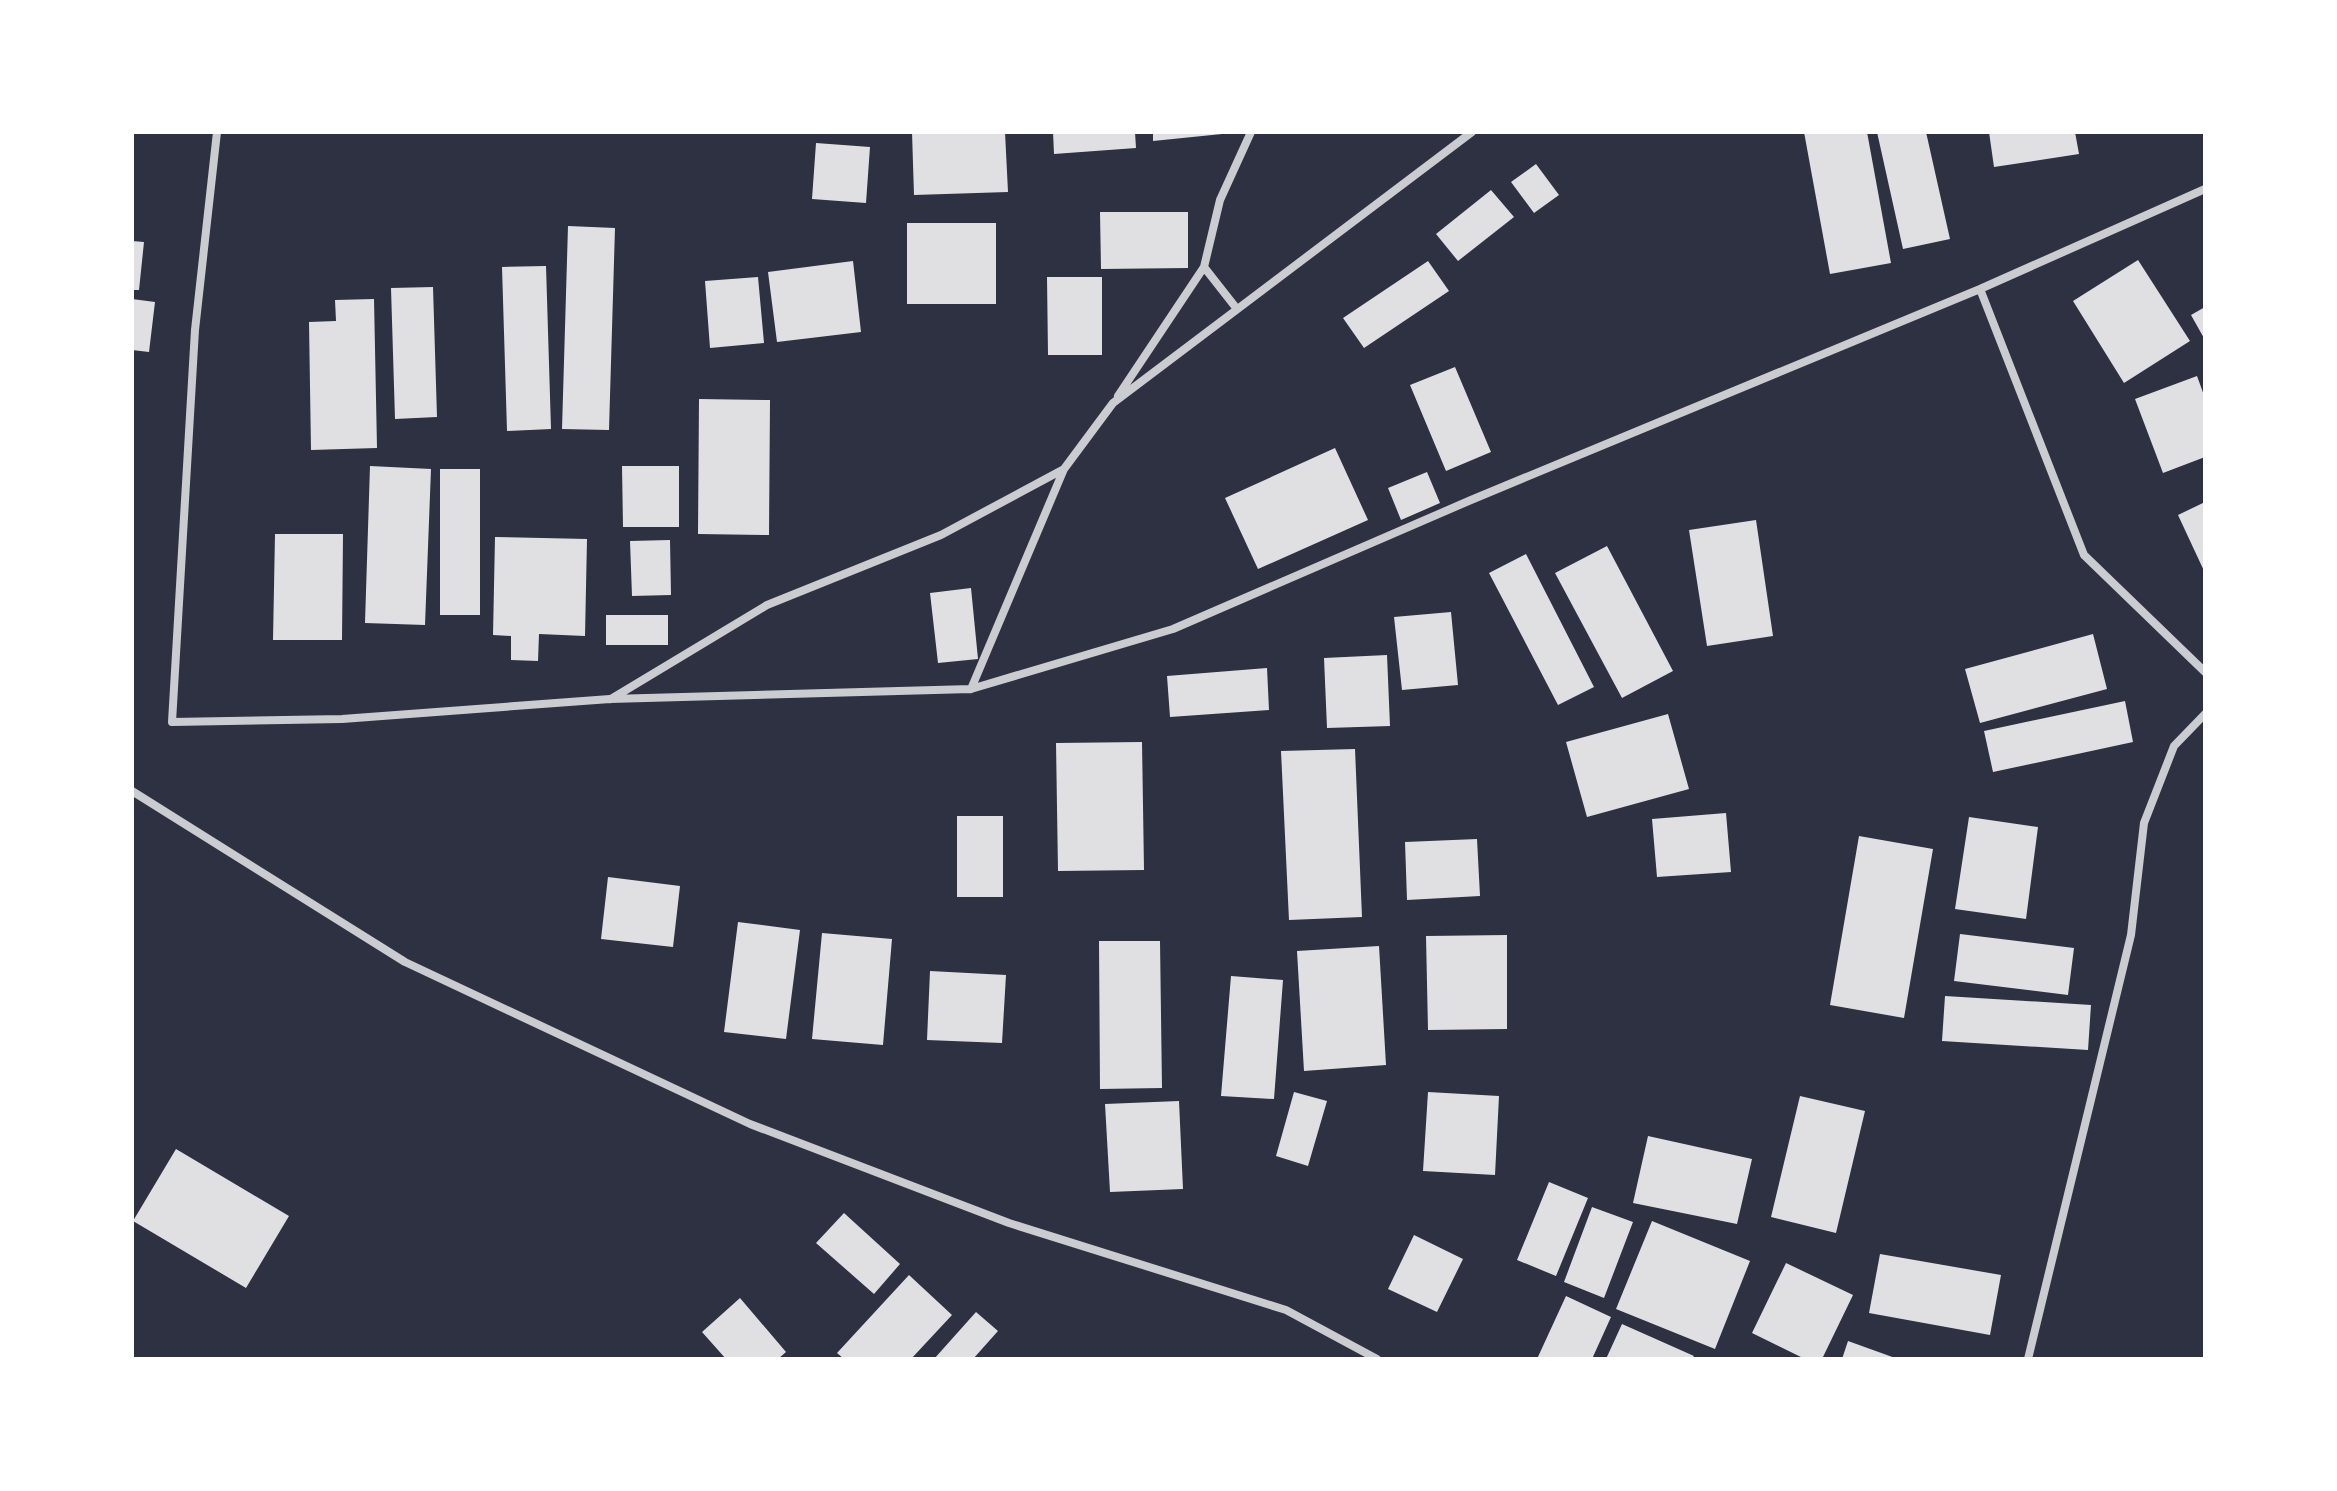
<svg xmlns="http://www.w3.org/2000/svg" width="2337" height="1491" viewBox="0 0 2337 1491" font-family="Commissioner,sans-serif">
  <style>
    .building { fill: #e0e0e3 }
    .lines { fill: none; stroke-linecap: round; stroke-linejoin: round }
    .minor { stroke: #caccd0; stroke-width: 8 }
  </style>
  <rect width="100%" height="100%" fill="#2d3142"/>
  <path class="building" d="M912,132H1005L1008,192L914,195Z
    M1053,132H1135L1136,148L1054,154Z
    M1153,132H1222V134L1153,141Z
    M1804,132H1867L1891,263L1830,274Z
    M1877,132H1926L1950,239L1903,249Z
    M1989,132H2075L2079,154L1994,167Z
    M816,143L870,147L866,203L812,199Z
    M1536,164L1559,195L1534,213L1511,182Z
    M1491,190L1514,217L1458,261L1436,234Z
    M1100,212H1188V268L1101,269Z
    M907,223H996V304H907Z
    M568,226L615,228L609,430L562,429Z
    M132,241L144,242L139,290H132Z
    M2138,260L2190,341L2124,383L2073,301Z
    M853,261L861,332L777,342L768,272Z
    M1428,261L1449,291L1364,348L1343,318Z
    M546,266L551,429L507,431L502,267Z
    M758,277L764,343L710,348L705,281Z
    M1047,277H1102V355H1048Z
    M433,287L437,417L395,419L391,288Z
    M132,299L155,302L149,352L132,350Z
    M374,299L377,448L311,450L309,322L336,321L335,300Z
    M2205,307V340L2191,315Z
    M1455,367L1491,452L1446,471L1410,385Z
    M2197,376L2205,398V457L2163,473L2135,399Z
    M699,399L770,400L769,535L698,534Z
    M1335,448L1368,520L1258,569L1225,498Z
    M370,466L431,469L425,625L365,623Z
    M622,466H679V527H623Z
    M440,469H480V615H440Z
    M1427,472L1440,503L1401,520L1388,488Z
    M2205,502V573L2178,515Z
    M1756,520L1773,636L1707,646L1689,530Z
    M275,534H343L342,640H273Z
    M495,537L587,539L585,636L539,634L538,661L511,660V636L493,635Z
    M670,540L671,595L632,596L630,541Z
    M1607,546L1673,671L1622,698L1555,573Z
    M1526,554L1594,687L1558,705L1489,573Z
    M971,588L978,659L938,663L930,593Z
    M1451,612L1458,685L1402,690L1394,617Z
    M606,615H668V645H606Z
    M2093,634L2107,689L1980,723L1965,669Z
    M1387,655L1390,726L1327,728L1324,658Z
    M1267,668L1269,710L1170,717L1167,676Z
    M2125,701L2133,742L1993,772L1984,731Z
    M1668,714L1689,789L1587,817L1566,742Z
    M1142,742L1144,870L1058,871L1056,743Z
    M1355,749L1362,917L1289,920L1281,751Z
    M1726,813L1731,872L1657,877L1652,819Z
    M957,816H1003V897H957Z
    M1969,817L2038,827L2026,919L1955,909Z
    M1859,836L1933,849L1904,1018L1830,1005Z
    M1477,839L1480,896L1407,900L1405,842Z
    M608,877L680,886L673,947L601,939Z
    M738,922L800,930L786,1039L724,1032Z
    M822,933L892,939L883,1045L812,1039Z
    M1960,934L2074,948L2068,995L1954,981Z
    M1507,935V1029L1428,1030L1426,936Z
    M1099,941H1160L1162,1088L1100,1089Z
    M1379,946L1386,1065L1304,1071L1297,951Z
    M930,971L1006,975L1002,1043L927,1040Z
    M1231,976L1283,980L1274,1099L1221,1096Z
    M1945,996L2091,1005L2088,1050L1942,1041Z
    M1294,1092L1327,1101L1308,1166L1276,1156Z
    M1428,1092L1499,1096L1495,1175L1423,1171Z
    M1800,1096L1865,1111L1836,1233L1771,1217Z
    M1179,1101L1183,1189L1110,1192L1105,1104Z
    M1648,1136L1752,1159L1737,1224L1633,1203Z
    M176,1149L289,1216L246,1288L133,1221Z
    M1549,1182L1588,1198L1556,1276L1517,1260Z
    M1592,1207L1633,1222L1604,1298L1564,1282Z
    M844,1213L900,1264L874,1294L816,1243Z
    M1652,1221L1750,1261L1715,1349L1616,1309Z
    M1414,1235L1463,1259L1437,1312L1388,1289Z
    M1880,1254L2001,1275L1990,1335L1869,1313Z
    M1786,1263L1853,1295L1822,1359H1805L1752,1333Z
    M909,1275L952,1315L911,1359H844L837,1353Z
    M1566,1296L1611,1317L1592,1359H1537Z
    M740,1298L786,1352L778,1359H726L702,1332Z
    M976,1312L998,1331L973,1359H934Z
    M1622,1324L1694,1356L1692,1359H1606Z
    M1848,1341L1898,1359H1842Z"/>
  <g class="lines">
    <path class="minor" d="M217,132L195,330L172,722L342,719L610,699L971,689L1173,629L1471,500L1980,289L2205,189
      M1204,267L1237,309
      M1980,289L2084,555L2205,672
      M1118,396L1204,267L1220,200L1251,132
      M971,689L1064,469
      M611,699L767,605L941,535L1064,469L1113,403L1472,132
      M132,791L405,962L750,1124L1009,1223L1286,1310L1377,1359
      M2028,1359L2131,935L2144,823L2174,746L2205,714"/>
  </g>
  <rect width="2337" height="1491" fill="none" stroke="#ffffff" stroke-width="268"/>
</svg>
